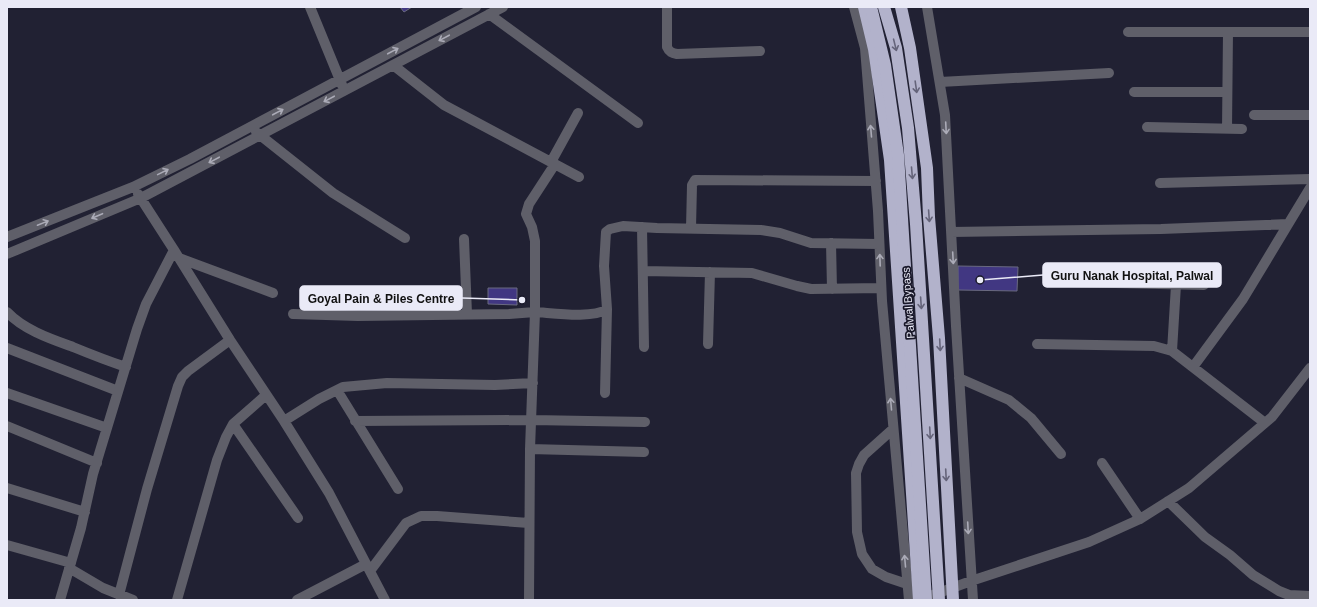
<svg xmlns="http://www.w3.org/2000/svg" width="1317" height="607" viewBox="0 0 1317 607" font-family="Arial,sans-serif">
  <style>
    .building { fill: #413782; stroke: #6a6a80 }
    .lines { fill: none; stroke-linecap: round; stroke-linejoin: round }
    .minor { stroke: #5f5f69; stroke-width: 10 }
    .highway { stroke: #b2b2cb; stroke-width: 12 }
    .highway-bridge { stroke: #b2b2cb; stroke-width: 12 }
    .oneway { stroke: #ababb7 }
    .oneway2 { stroke: #65647a }
    .labels { text-anchor: middle; dominant-baseline: central; stroke-width: 3.5; stroke-linejoin: round; paint-order: stroke }
    .street-label { font-size: 11px; fill: #eaeaf7; stroke: #181729 }
    .leader { fill: none; stroke: #eaeaf7; stroke-width: 1.5 }
    .callout-dot { fill: #eaeaf7; stroke: #181729; stroke-width: 1.5 }
    .callout { fill: #eaeaf7; stroke: #eaeaf7; stroke-width: 1.5 }
    .callout-label { font-size: 12px; text-anchor: middle; font-weight: bold; fill: #111 }
  </style>
  <rect width="100%" height="100%" fill="#212133"/>
  <path class="building" d="M400,7H412L404,12Z
    M958,266L1018,267L1017,291L958,290Z
    M488,288H517V305L488,304Z"/>
  <g class="lines">
    <path class="minor" d="M310,7L342,85
      M667,7V47C669,52 672,53 677,54L760,51
      M854,7L865,48L878,211L882,301L909,600
      M927,7L945,115L956,326L973,600
      M489,14L638,123
      M1128,32H1310
      M393,65L444,105L579,177
      M940,82L1109,73
      M1134,92H1227
      M1254,115H1310
      M1147,127L1242,129
      M1227,129L1228,32
      M256,132L333,193L405,238
      M551,162L578,113
      M1160,183L1310,179
      M642,227L644,347
      M691,228L692,185L695,180L876,181
      M951,232L1161,229L1288,224
      M7,237L133,187L190,159L476,7
      M464,239L467,314
      M831,243L832,289
      M174,250L230,340L284,421
      M7,254L141,198L503,7
      M179,258L273,293
      M643,271L752,273L797,286L811,289L881,288
      M1071,282L1204,285
      M7,312C24,330 51,339 73,347C90,354 108,361 126,367
      M293,314L358,316L509,314L535,312V241L532,227L526,214L529,204L555,164
      M708,344L710,272
      M1037,344L1154,346L1172,351L1265,423
      M7,348L118,391
      M1172,351L1176,285
      M1193,367L1243,299L1310,188
      M959,378L1009,400L1031,418L1061,454
      M337,390L398,489
      M7,393L107,428
      M605,393L607,309
      M355,421L532,420L645,422
      M233,424L298,518
      M7,426L97,463
      M893,429L864,455L859,464L856,473L857,532L862,554L872,569L886,577L907,584
      M530,449L644,452
      M1102,463L1140,519
      M7,488L85,512
      M1168,501L1205,537L1230,555L1253,575L1279,591L1289,595L1310,596
      M7,545L71,563
      M69,568L103,588L133,600
      M370,571L406,523L421,516H437L529,523
      M119,595L147,489L178,386L182,377L188,371L230,340
      M933,595L971,581L1089,542L1140,519L1189,488L1272,417L1310,368
      M60,600L81,528L93,474L137,329L146,304L174,250L138,194
      M177,600L217,460L226,437L233,424L266,395
      M297,600L366,564
      M385,600L329,493L284,421L319,399L343,387L387,383L495,385L533,383
      M529,600L530,449L535,312C553,313 593,319 607,309L604,266L606,232L610,229L623,226L657,228L761,230L780,233L811,243L879,244"/>
    <path class="highway" d="M864,7L874,49L890,160L919,600
      M901,7L910,48L927,168L929,217L939,338L953,600"/>
    <path class="highway-bridge" d="M871,7L885,65L898,155L926,600
      M884,7L896,48L908,128L916,224L939,600"/>
  </g>
  <defs><path id="oneway-shaft" d="M-6 0H5M1.5-3L5.5 0L1.5 3" fill="none" stroke-width="1.6" stroke-linecap="round" stroke-linejoin="round"/></defs>
  <g class="oneway">
    <use href="#oneway-shaft" transform="translate(444 38) rotate(152)"/>
    <use href="#oneway-shaft" transform="translate(393 51) rotate(-28)"/>
    <use href="#oneway-shaft" transform="translate(329 99) rotate(152)"/>
    <use href="#oneway-shaft" transform="translate(278 112) rotate(-28)"/>
    <use href="#oneway-shaft" transform="translate(946 128) rotate(87)"/>
    <use href="#oneway-shaft" transform="translate(871 131) rotate(-95)"/>
    <use href="#oneway-shaft" transform="translate(214 160) rotate(152)"/>
    <use href="#oneway-shaft" transform="translate(163 172) rotate(-26)"/>
    <use href="#oneway-shaft" transform="translate(97 216) rotate(157)"/>
    <use href="#oneway-shaft" transform="translate(43 223) rotate(-22)"/>
    <use href="#oneway-shaft" transform="translate(953 258) rotate(87)"/>
    <use href="#oneway-shaft" transform="translate(880 260) rotate(-92)"/>
    <use href="#oneway-shaft" transform="translate(891 404) rotate(-95)"/>
    <use href="#oneway-shaft" transform="translate(968 528) rotate(87)"/>
    <use href="#oneway-shaft" transform="translate(905 561) rotate(-95)"/>
  </g>
  <g class="oneway2">
    <use href="#oneway-shaft" transform="translate(895 45) rotate(76)"/>
    <use href="#oneway-shaft" transform="translate(916 87) rotate(82)"/>
    <use href="#oneway-shaft" transform="translate(912 173) rotate(85)"/>
    <use href="#oneway-shaft" transform="translate(929 216) rotate(86)"/>
    <use href="#oneway-shaft" transform="translate(921 303) rotate(86)"/>
    <use href="#oneway-shaft" transform="translate(940 345) rotate(87)"/>
    <use href="#oneway-shaft" transform="translate(930 433) rotate(87)"/>
    <use href="#oneway-shaft" transform="translate(946 475) rotate(87)"/>
  </g>
  <g class="labels">
    <g class="street-label">
      <text transform="translate(908 303) rotate(-94)">Palwal Bypass</text>
    </g>
  </g>
  <path class="leader" d="M980 280L1043 275M522 300L462 298"/>
  <g class="callout-dot">
    <circle cx="980" cy="280" r="4"/>
    <circle cx="522" cy="300" r="4"/>
  </g>
  <g class="callout">
    <rect x="1043" y="263" width="178" height="24" rx="4"/>
    <rect x="300" y="286" width="162" height="24" rx="4"/>
  </g>
  <g class="callout-label">
    <text x="1132" y="280">Guru Nanak Hospital, Palwal</text>
    <text x="381" y="303">Goyal Pain &amp; Piles Centre</text>
  </g>
  <rect width="1317" height="607" fill="none" stroke="#eaeaf7" stroke-width="16"/>
</svg>
